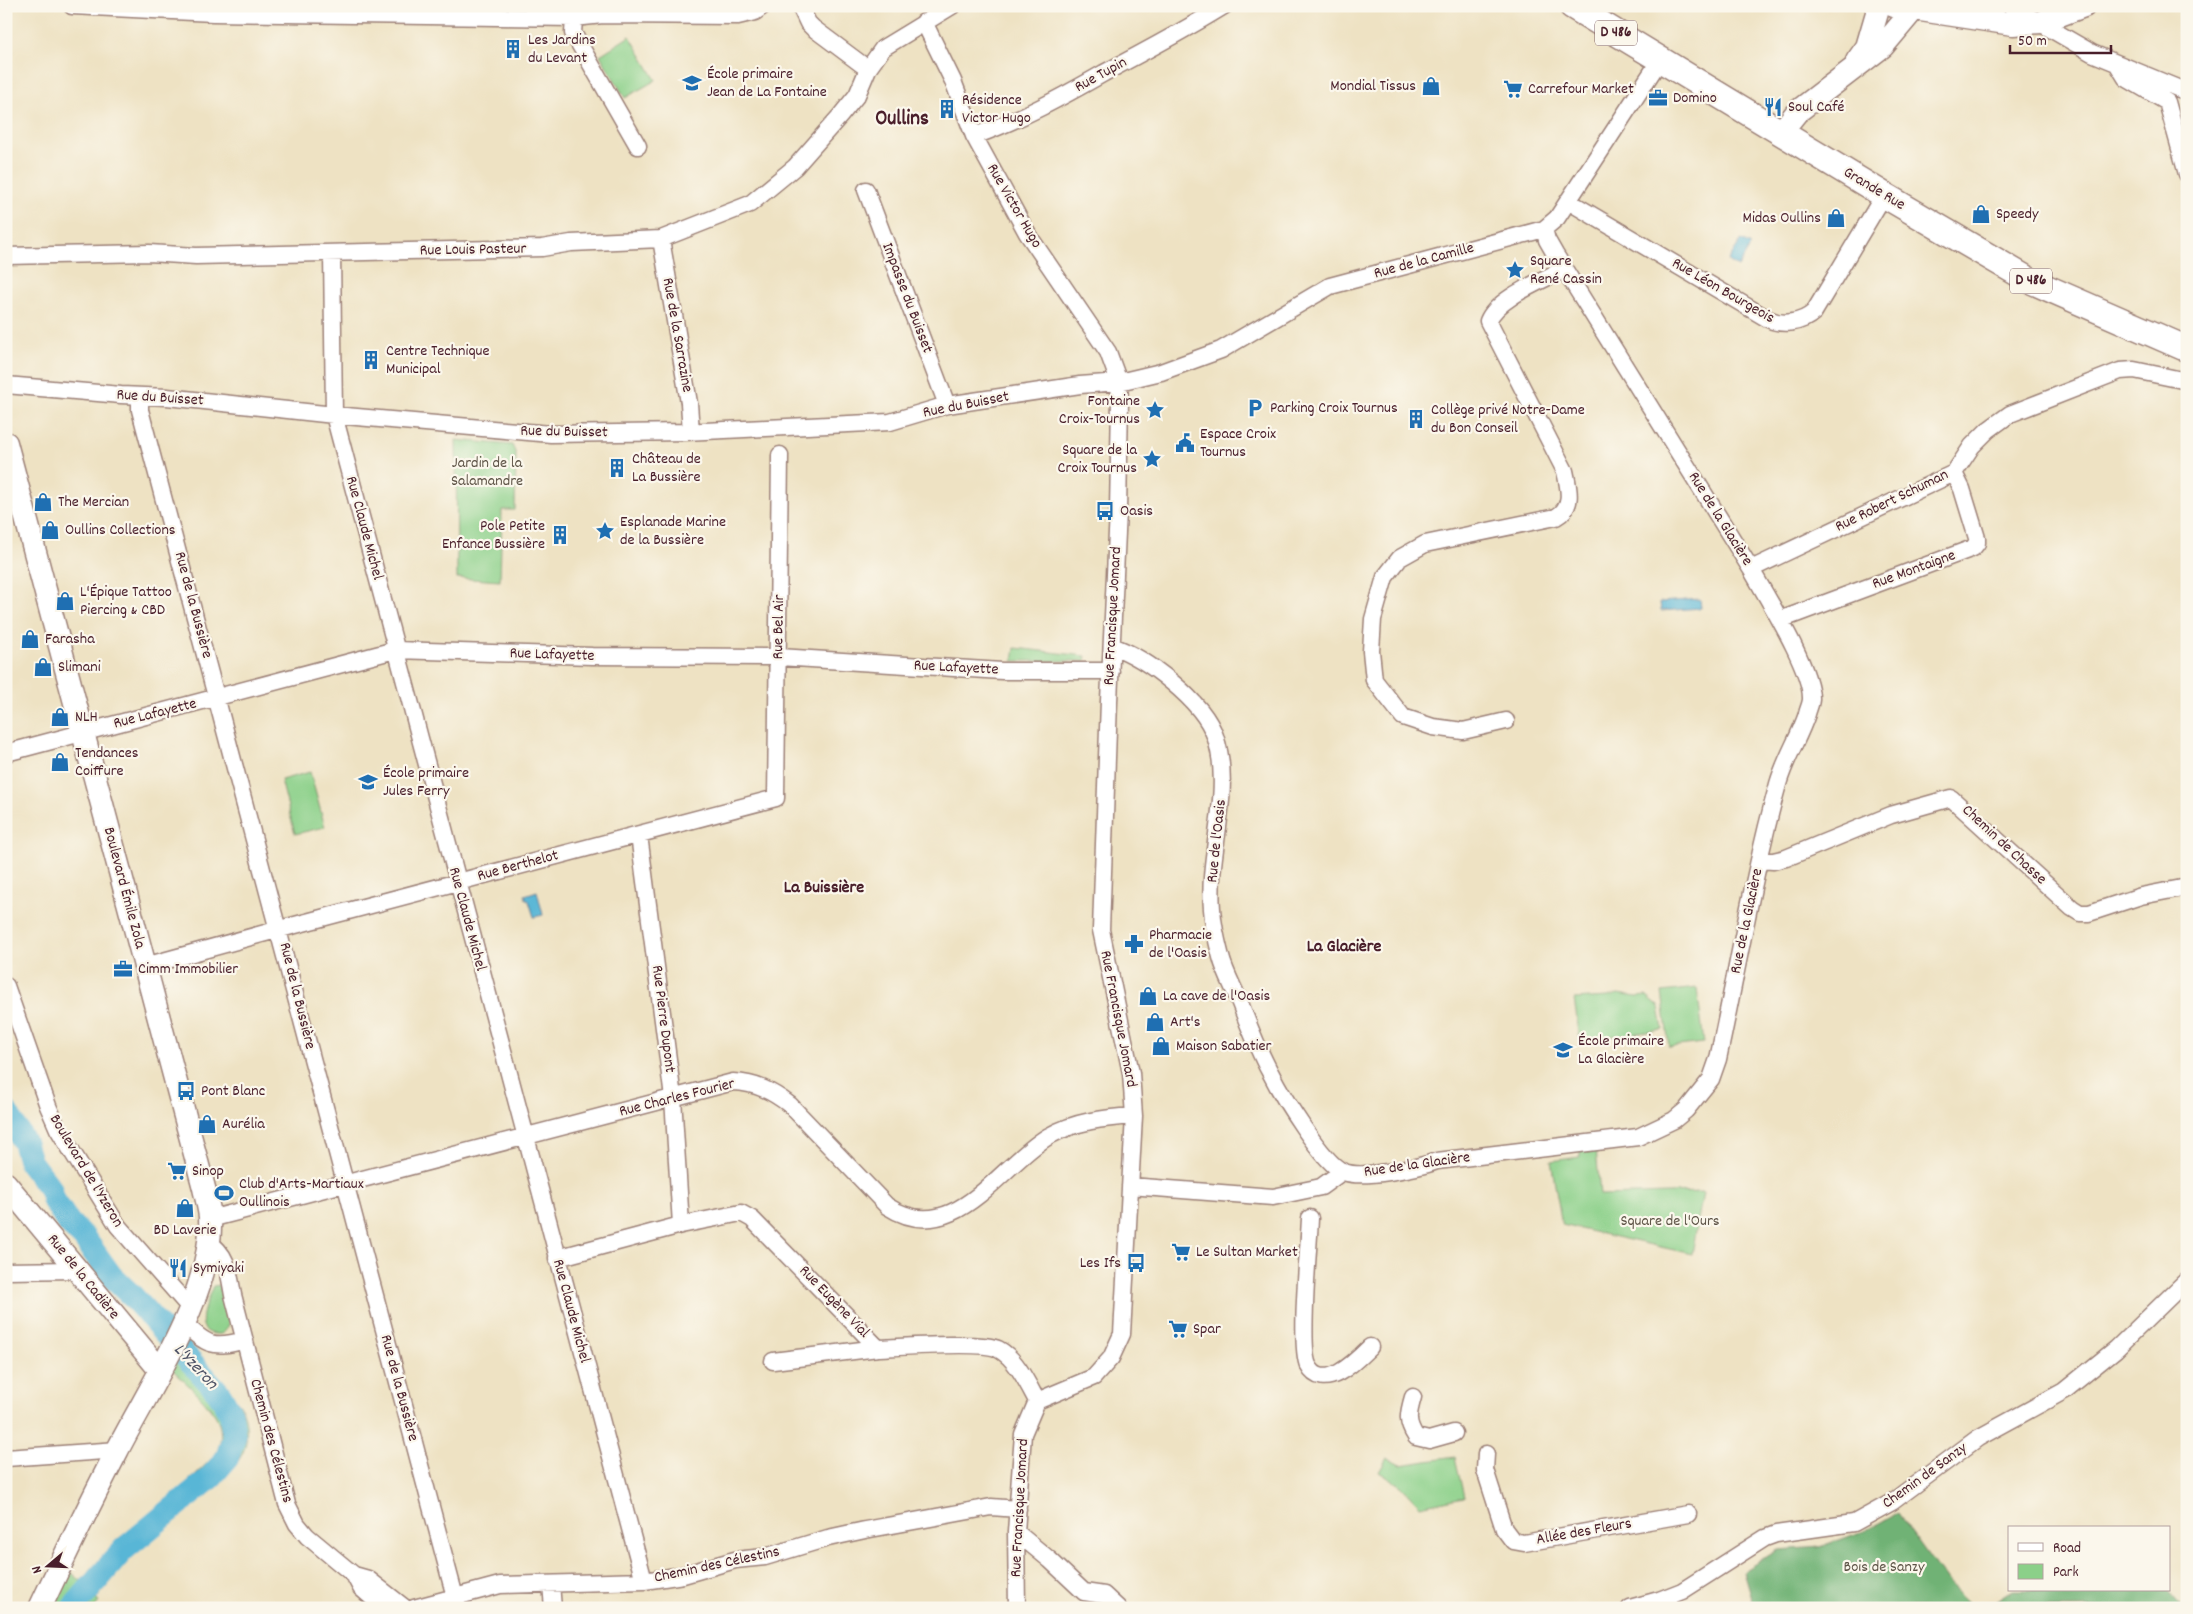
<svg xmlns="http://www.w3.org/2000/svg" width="2193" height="1614" viewBox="0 0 2193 1614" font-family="Dekko,sans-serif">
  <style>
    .green { fill: #8bd089; stroke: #6a785a }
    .forest { fill: #70b275; stroke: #5d6850 }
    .water { fill: #58b6d6; stroke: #516a80 }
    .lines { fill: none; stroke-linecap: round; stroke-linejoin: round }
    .river { stroke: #58b6d6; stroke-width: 24 }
    .street-casing { stroke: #9c8077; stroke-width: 19 }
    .secondary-casing { stroke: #9c8077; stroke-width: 25 }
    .primary-casing { stroke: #9c8077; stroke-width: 28 }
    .street { stroke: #fff; stroke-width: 16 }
    .secondary { stroke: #fff; stroke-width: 22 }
    .primary { stroke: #fff; stroke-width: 25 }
    .labels { text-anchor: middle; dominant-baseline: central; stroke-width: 4.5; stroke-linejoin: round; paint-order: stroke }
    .shield { fill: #fbf7ec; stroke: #7f6065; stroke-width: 1 }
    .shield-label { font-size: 15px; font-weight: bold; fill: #4a1f2b }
    .poi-label { font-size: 16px; fill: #4a1f2b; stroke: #fbf7ec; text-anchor: start }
    .street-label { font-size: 16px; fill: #4a1f2b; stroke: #fbf7ec }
    .park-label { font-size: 16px; fill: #5e5447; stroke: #fbf7ec }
    .neighbourhood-label { font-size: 18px; font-weight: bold; fill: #4a1f2b; stroke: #fbf7ec }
    .water-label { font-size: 18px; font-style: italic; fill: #4f5467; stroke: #fbf7ec }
    .district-label { font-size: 21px; font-weight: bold; fill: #4a1f2b; stroke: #fbf7ec }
  </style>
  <rect width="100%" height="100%" fill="#fbf7ec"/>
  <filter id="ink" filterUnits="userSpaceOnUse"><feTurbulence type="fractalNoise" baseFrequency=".02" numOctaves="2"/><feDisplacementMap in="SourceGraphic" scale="10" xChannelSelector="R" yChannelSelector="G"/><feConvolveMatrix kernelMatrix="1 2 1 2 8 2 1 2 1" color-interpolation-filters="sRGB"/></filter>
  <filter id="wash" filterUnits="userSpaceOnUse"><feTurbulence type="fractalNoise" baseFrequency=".0096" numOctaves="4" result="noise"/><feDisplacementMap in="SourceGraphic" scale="20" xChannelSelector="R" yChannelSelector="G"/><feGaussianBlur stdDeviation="1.12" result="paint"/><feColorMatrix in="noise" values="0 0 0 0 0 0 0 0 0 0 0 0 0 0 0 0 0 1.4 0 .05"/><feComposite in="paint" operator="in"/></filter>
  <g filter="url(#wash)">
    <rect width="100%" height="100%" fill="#eee2c3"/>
    <path class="green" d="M630,36L656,80L625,98L600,55Z
      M456,440L512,445L516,454L515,510H502L500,581L457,578Z
      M1015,648L1086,656L1085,661H1013Z
      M310,772L325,827L295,834L281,780Z
      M1697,988L1704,1043L1669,1047L1662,992Z
      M1618,994L1637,997L1646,996L1659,1007L1663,1030L1580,1040L1574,999L1608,997Z
      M1596,1148L1600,1195L1703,1192L1692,1254L1562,1225L1551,1161L1580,1157V1150Z
      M219,1285L229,1325L222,1334C189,1337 206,1303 213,1286Z
      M182,1334L241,1406C246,1417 248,1434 245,1447C234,1482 169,1521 141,1547C125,1563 111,1582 96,1599L99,1602L94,1608H53L71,1572L81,1581L118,1539L162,1506L215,1456C222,1444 223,1426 215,1415C203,1397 181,1379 166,1363Z
      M1455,1457L1464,1497L1420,1506L1401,1486L1379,1472L1387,1458L1400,1465Z"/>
    <path class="forest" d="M1898,1513L1948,1583L1974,1608H1754L1743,1571L1778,1550L1820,1547L1864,1531Z
      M2013,1590H2167L2183,1608H1986Z"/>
    <path class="water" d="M1741,240L1751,245L1738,267L1728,261Z
      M1700,599L1701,608L1661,611L1660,602Z
      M537,891L543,915L534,917L529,901L526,899L525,895Z"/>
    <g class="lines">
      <path class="river" d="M6,1112L24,1142L30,1162L50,1188L54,1201L68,1222L84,1238L111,1276L132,1296L219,1393L231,1414L234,1437L227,1458L210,1478L123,1550L73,1608"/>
    </g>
  </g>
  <g filter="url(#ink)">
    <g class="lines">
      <g class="street-casing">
        <path id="street" d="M72,6L213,13L574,18L603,15L738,16L755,12L763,6
          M575,6L573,33L638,146
          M800,6L808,23L813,28L868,69
          M2011,6L2092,53L2187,92
          M924,22L953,81L974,136L1027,233L1108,352L1119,382L1120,400L1118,511L1109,701L1101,930L1131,1073L1134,1116L1122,1334L1111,1358L1094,1377L1037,1401L1023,1434L1016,1532L1017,1608
          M2118,65L2126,78L2167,102L2187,174
          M974,136C1020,120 1062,97 1104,73C1144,52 1185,30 1224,6
          M866,190L947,405
          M1568,201L1768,319C1782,326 1802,323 1814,312L1884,195
          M661,239L689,403L691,432
          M332,253L334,415L644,1581
          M6,256L149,253L196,256L542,248L571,243L661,239L750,204L795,167L840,116L857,95L868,69L883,48L952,6
          M6,385L121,395L167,397L334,415L551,434L685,432L890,422L947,405L1080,385L1119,382L1161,372L1221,350L1330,286L1544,229L1557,218L1660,60
          M140,396V410L455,1597
          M1751,569L1954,473L1972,446L1988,430L2010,414L2120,371L2134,370L2187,381
          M1780,620L1973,548L1977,543V538L1962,489L1954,473
          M1112,646C1147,658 1203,701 1215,736C1234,791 1207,851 1212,909C1213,924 1217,942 1221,957C1225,973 1234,988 1240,1003C1249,1026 1258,1050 1270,1072C1281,1094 1323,1164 1344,1172C1362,1179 1418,1168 1437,1161L1638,1137L1674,1120L1686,1110L1711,1079L1718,1059C1738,967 1753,874 1778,784C1785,759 1799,738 1807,714C1808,709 1811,704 1811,699C1812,669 1767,598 1751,569L1555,254L1547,240L1544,229
          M1506,721L1463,731L1433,727L1403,717L1374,680L1371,651L1373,619L1385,577L1400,558L1425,544L1556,517C1574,507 1569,489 1565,471L1488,321C1497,298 1542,281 1564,269
          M6,753L395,650L592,656L779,657L1002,671H1111
          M639,835L673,1098L681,1225
          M1760,860L1773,861L1786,858L1891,815L1951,798L2072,908L2080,913H2089L2141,896L2187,887
          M145,966L280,929L776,798L780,455
          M6,986L48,1106L58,1129L118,1226L190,1308
          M1130,1186L1273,1197L1321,1187L1343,1171
          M1310,1218C1309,1246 1299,1345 1308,1365C1323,1395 1357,1360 1370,1347
          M210,1219L733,1082C756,1083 772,1091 790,1105L887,1206C954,1250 998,1166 1049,1136C1076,1121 1104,1118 1134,1116
          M208,1242C228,1254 229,1274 233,1295L287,1504L297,1524L307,1536L354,1575L368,1579L405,1608
          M557,1258L681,1225L741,1213L752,1219L878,1348C899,1347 984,1341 998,1349C1016,1358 1028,1384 1037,1401
          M6,1271L76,1270
          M184,1323C206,1345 213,1349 245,1340
          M773,1361L878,1348
          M1413,1397C1408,1414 1406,1422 1416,1437L1429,1440L1454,1433
          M1486,1454L1485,1470L1504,1529L1513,1541L1524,1543L1688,1514
          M6,1458L118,1450
          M1016,1532L1050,1560L1084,1592L1104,1595L1118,1608
          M354,1575L361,1588L384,1608
          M551,1584L553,1608
          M414,1608L500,1585L644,1581L683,1575L735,1560L765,1557L828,1538L865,1530L991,1507L1018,1509
          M1630,1608L1659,1600L1682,1591L1765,1538L1776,1534L1854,1523L1892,1502L1978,1438L2064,1391L2116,1349L2187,1280"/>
      </g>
      <g class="secondary-casing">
        <path id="secondary" d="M1894,6L2013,24L2041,22L2084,6
          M1857,61L1867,47L1879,6
          M1781,132L1797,112L1883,46L1914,9
          M6,443L204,1188C206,1197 209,1207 210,1217C214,1292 150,1386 117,1451C90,1503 65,1555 40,1608
          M6,1184L160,1370"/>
      </g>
      <g class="primary-casing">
        <path id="primary" d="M1572,6L1884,195L2029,280L2187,349"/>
      </g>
      <use href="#street" class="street"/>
      <use href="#secondary" class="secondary"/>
      <use href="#primary" class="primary"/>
    </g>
  </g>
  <defs>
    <g id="building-bare" transform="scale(1.5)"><path d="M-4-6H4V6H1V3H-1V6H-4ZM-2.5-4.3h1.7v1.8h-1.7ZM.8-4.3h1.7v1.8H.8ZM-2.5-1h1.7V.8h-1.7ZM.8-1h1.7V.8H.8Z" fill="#1f6fb2" stroke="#fbf7ec" stroke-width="2.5" paint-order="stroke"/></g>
    <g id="school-bare" transform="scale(1.5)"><path d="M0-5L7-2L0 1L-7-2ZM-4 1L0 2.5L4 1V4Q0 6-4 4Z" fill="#1f6fb2" stroke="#fbf7ec" stroke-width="2.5" paint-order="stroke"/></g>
    <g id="shop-bare" transform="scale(1.5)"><path d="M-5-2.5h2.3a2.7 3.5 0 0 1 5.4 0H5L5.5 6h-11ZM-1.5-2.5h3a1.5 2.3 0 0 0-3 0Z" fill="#1f6fb2" stroke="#fbf7ec" stroke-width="2.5" paint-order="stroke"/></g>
    <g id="supermarket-bare" transform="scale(1.5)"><path d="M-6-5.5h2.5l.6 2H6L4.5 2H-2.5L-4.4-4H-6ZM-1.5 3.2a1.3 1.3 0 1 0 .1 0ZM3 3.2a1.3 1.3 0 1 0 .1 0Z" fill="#1f6fb2" stroke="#fbf7ec" stroke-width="2.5" paint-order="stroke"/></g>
    <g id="office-bare" transform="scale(1.5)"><path d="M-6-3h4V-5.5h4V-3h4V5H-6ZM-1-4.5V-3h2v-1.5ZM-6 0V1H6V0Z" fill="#1f6fb2" stroke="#fbf7ec" stroke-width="2.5" paint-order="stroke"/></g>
    <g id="restaurant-bare" transform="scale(1.5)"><path d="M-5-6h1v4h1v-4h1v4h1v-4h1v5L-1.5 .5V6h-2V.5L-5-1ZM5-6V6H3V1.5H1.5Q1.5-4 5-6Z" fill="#1f6fb2" stroke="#fbf7ec" stroke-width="2.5" paint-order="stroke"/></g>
    <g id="sight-bare" transform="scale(1.5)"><path d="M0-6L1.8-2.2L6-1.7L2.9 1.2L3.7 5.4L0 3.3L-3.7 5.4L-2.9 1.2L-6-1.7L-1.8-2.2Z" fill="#1f6fb2" stroke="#fbf7ec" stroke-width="2.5" paint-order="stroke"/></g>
    <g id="parking-bare" transform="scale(1.5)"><path d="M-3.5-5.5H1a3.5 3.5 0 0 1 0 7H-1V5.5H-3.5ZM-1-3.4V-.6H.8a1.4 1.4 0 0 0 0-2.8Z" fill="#1f6fb2" stroke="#fbf7ec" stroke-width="2.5" paint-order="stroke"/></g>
    <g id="civic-bare" transform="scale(1.5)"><path d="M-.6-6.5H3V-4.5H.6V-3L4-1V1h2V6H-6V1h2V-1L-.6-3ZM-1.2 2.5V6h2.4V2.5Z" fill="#1f6fb2" stroke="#fbf7ec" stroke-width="2.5" paint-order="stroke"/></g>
    <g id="bus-bare" transform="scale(1.5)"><path d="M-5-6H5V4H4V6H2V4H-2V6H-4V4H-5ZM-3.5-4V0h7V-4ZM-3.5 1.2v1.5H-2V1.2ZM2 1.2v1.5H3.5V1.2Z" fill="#1f6fb2" stroke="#fbf7ec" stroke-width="2.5" paint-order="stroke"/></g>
    <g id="pharmacy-bare" transform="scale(1.5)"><path d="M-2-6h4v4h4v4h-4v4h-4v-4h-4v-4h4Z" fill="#1f6fb2" stroke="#fbf7ec" stroke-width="2.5" paint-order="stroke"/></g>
    <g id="stadium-bare" transform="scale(1.5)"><path d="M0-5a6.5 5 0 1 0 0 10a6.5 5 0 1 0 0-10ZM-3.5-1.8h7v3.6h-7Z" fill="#1f6fb2" stroke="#fbf7ec" stroke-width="2.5" paint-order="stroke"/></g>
  </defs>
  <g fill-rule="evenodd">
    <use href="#building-bare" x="513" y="49"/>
    <use href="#school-bare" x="692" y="83"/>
    <use href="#shop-bare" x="1431" y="86"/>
    <use href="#supermarket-bare" x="1513" y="89"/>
    <use href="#office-bare" x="1658" y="98"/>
    <use href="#restaurant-bare" x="1773" y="107"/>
    <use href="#building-bare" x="947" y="109"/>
    <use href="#shop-bare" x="1981" y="214"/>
    <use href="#shop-bare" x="1836" y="218"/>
    <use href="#sight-bare" x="1515" y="270"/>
    <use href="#building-bare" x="371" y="360"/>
    <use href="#parking-bare" x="1255" y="408"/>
    <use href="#sight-bare" x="1155" y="410"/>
    <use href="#building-bare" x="1416" y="419"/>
    <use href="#civic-bare" x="1185" y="443"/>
    <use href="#sight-bare" x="1152" y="459"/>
    <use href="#building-bare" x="617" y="468"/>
    <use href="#shop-bare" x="43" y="502"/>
    <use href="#bus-bare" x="1105" y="511"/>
    <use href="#shop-bare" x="50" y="530"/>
    <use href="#sight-bare" x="605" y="531"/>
    <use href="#building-bare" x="560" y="535"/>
    <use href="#shop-bare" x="65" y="601"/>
    <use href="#shop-bare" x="30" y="639"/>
    <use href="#shop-bare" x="43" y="667"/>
    <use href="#shop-bare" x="60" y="717"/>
    <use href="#shop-bare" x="60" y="762"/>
    <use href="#school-bare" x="368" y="782"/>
    <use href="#pharmacy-bare" x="1134" y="944"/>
    <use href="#office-bare" x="123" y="969"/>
    <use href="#shop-bare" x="1148" y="996"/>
    <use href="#shop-bare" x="1155" y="1022"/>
    <use href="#shop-bare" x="1161" y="1046"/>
    <use href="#school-bare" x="1563" y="1050"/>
    <use href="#bus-bare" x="186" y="1091"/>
    <use href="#shop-bare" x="207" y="1124"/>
    <use href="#supermarket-bare" x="177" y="1171"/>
    <use href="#stadium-bare" x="224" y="1193"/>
    <use href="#shop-bare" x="185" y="1208"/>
    <use href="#supermarket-bare" x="1181" y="1252"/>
    <use href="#bus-bare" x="1136" y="1263"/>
    <use href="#restaurant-bare" x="178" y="1268"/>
    <use href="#supermarket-bare" x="1178" y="1329"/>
  </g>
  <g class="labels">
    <g class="shield">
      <rect x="1595" y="20.5" width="42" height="25" rx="4"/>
      <rect x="2010" y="268.5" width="42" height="25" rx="4"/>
    </g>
    <g class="shield-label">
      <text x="1616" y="33">D 486</text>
      <text x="2031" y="281">D 486</text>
    </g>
    <g class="poi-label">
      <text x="528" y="40">Les Jardins<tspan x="528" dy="18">du Levant</tspan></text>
      <text x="707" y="74">École primaire<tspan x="707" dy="18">Jean de La Fontaine</tspan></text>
      <text x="1416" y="86" text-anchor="end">Mondial Tissus</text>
      <text x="1528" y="89">Carrefour Market</text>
      <text x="1673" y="98">Domino</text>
      <text x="962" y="100">Résidence<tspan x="962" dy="18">Victor Hugo</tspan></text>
      <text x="1788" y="107">Soul Café</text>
      <text x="1996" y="214">Speedy</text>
      <text x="1821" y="218" text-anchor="end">Midas Oullins</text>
      <text x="1530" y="261">Square<tspan x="1530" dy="18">René Cassin</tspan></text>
      <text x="386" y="351">Centre Technique<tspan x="386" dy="18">Municipal</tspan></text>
      <text x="1140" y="401" text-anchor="end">Fontaine<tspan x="1140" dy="18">Croix-Tournus</tspan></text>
      <text x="1270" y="408">Parking Croix Tournus</text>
      <text x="1431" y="410">Collège privé Notre-Dame<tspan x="1431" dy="18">du Bon Conseil</tspan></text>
      <text x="1200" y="434">Espace Croix<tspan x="1200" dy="18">Tournus</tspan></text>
      <text x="1137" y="450" text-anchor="end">Square de la<tspan x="1137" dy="18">Croix Tournus</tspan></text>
      <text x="632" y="459">Château de<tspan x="632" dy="18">La Bussière</tspan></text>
      <text x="58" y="502">The Mercian</text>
      <text x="1120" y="511">Oasis</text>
      <text x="620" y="522">Esplanade Marine<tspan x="620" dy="18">de la Bussière</tspan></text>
      <text x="545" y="526" text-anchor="end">Pole Petite<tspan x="545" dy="18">Enfance Bussière</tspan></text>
      <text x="65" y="530">Oullins Collections</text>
      <text x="80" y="592">L'Épique Tattoo<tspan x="80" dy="18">Piercing &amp; CBD</tspan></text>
      <text x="45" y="639">Farasha</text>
      <text x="58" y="667">Slimani</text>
      <text x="75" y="717">NLH</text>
      <text x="75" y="753">Tendances<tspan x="75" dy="18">Coiffure</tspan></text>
      <text x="383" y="773">École primaire<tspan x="383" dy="18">Jules Ferry</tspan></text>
      <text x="1149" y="935">Pharmacie<tspan x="1149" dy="18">de l'Oasis</tspan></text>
      <text x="138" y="969">Cimm Immobilier</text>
      <text x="1163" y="996">La cave de l'Oasis</text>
      <text x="1170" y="1022">Art's</text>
      <text x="1578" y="1041">École primaire<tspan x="1578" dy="18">La Glacière</tspan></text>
      <text x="1176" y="1046">Maison Sabatier</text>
      <text x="201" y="1091">Pont Blanc</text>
      <text x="222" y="1124">Aurélia</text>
      <text x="192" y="1171">Sinop</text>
      <text x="239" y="1184">Club d'Arts-Martiaux<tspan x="239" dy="18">Oullinois</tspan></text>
      <text x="185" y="1230" text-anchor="middle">BD Laverie</text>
      <text x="1196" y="1252">Le Sultan Market</text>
      <text x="1121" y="1263" text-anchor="end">Les Ifs</text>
      <text x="193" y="1268">Symiyaki</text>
      <text x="1193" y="1329">Spar</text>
    </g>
    <g class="street-label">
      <text transform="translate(1101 75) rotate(-29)">Rue Tupin</text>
      <text transform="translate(1874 189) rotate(31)">Grande Rue</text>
      <text transform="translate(1014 206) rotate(60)">Rue Victor Hugo</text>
      <text transform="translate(473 250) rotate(-1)">Rue Louis Pasteur</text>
      <text transform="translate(1424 261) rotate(-15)">Rue de la Camille</text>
      <text transform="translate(1723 291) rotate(30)">Rue Léon Bourgeois</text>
      <text transform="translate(907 298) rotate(69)">Impasse du Buisset</text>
      <text transform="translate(677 335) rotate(80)">Rue de la Sarrazine</text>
      <text transform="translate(160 398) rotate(4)">Rue du Buisset</text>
      <text transform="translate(966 405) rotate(-11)">Rue du Buisset</text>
      <text transform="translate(564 432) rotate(1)">Rue du Buisset</text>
      <text transform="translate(1892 501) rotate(-26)">Rue Robert Schuman</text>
      <text transform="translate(1720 519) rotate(58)">Rue de la Glacière</text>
      <text transform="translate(364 528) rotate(75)">Rue Claude Michel</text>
      <text transform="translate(1914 570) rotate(-20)">Rue Montaigne</text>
      <text transform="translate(193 605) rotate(75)">Rue de la Bussière</text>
      <text transform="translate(1113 616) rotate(-87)">Rue Francisque Jomard</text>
      <text transform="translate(779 627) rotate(-89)">Rue Bel Air</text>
      <text transform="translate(552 655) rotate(2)">Rue Lafayette</text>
      <text transform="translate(956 668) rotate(3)">Rue Lafayette</text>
      <text transform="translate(155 714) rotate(-14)">Rue Lafayette</text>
      <text transform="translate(1217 841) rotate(-84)">Rue de l'Oasis</text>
      <text transform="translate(2004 845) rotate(43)">Chemin de Chasse</text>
      <text transform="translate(518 866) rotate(-15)">Rue Berthelot</text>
      <text transform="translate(124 888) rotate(75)">Boulevard Émile Zola</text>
      <text transform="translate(467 919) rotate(75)">Rue Claude Michel</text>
      <text transform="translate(1747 921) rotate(-78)">Rue de la Glacière</text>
      <text transform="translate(297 996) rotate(76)">Rue de la Bussière</text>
      <text transform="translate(663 1019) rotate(83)">Rue Pierre Dupont</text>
      <text transform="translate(1118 1019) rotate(79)">Rue Francisque Jomard</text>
      <text transform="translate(677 1098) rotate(-14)">Rue Charles Fourier</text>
      <text transform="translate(1417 1165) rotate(-8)">Rue de la Glacière</text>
      <text transform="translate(86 1171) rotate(59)">Boulevard de l'Yzeron</text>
      <text transform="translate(83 1277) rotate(51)">Rue de la Cadière</text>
      <text transform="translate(834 1302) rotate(46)">Rue Eugène Vial</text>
      <text transform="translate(571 1311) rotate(75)">Rue Claude Michel</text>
      <text transform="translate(399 1388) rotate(75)">Rue de la Bussière</text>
      <text transform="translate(271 1441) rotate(75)">Chemin des Célestins</text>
      <text transform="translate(1925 1476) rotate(-36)">Chemin de Sanzy</text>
      <text transform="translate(1020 1508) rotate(-87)">Rue Francisque Jomard</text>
      <text transform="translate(1584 1532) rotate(-10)">Allée des Fleurs</text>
      <text transform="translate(717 1565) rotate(-12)">Chemin des Célestins</text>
    </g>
    <g class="park-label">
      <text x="487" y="463">Jardin de la<tspan x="487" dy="18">Salamandre</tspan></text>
      <text x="1670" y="1221">Square de l'Ours</text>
      <text x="1884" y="1567">Bois de Sanzy</text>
    </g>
    <g class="neighbourhood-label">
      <text x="824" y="888">La Buissière</text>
      <text x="1344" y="947">La Glacière</text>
    </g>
    <g class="water-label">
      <text transform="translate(195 1367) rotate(47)">L'Yzeron</text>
    </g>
    <g class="district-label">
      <text x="902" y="120">Oullins</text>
    </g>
  </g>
  <rect width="2193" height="1614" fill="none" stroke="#fbf7ec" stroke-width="25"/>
  <rect x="2008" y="1526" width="162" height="65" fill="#fbf7ec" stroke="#b4a19f"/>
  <rect x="2018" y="1543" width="25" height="8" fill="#ffffff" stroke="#b4a19f"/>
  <text x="2053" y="1552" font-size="15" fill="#4a1f2b">Road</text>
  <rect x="2018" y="1564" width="25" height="15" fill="#8bd089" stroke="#b4a19f"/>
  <text x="2053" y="1576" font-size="15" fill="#4a1f2b">Park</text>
  <g transform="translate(48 1566) rotate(251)" stroke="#fbf7ec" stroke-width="4" paint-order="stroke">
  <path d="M0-4L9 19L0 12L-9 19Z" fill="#4a1f2b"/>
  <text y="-8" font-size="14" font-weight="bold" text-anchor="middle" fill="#4a1f2b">N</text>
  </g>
  <path d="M2010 45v8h101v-8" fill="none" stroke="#4a1f2b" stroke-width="2.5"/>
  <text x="2018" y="45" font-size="15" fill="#4a1f2b" stroke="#fbf7ec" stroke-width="4" paint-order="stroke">50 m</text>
</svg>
